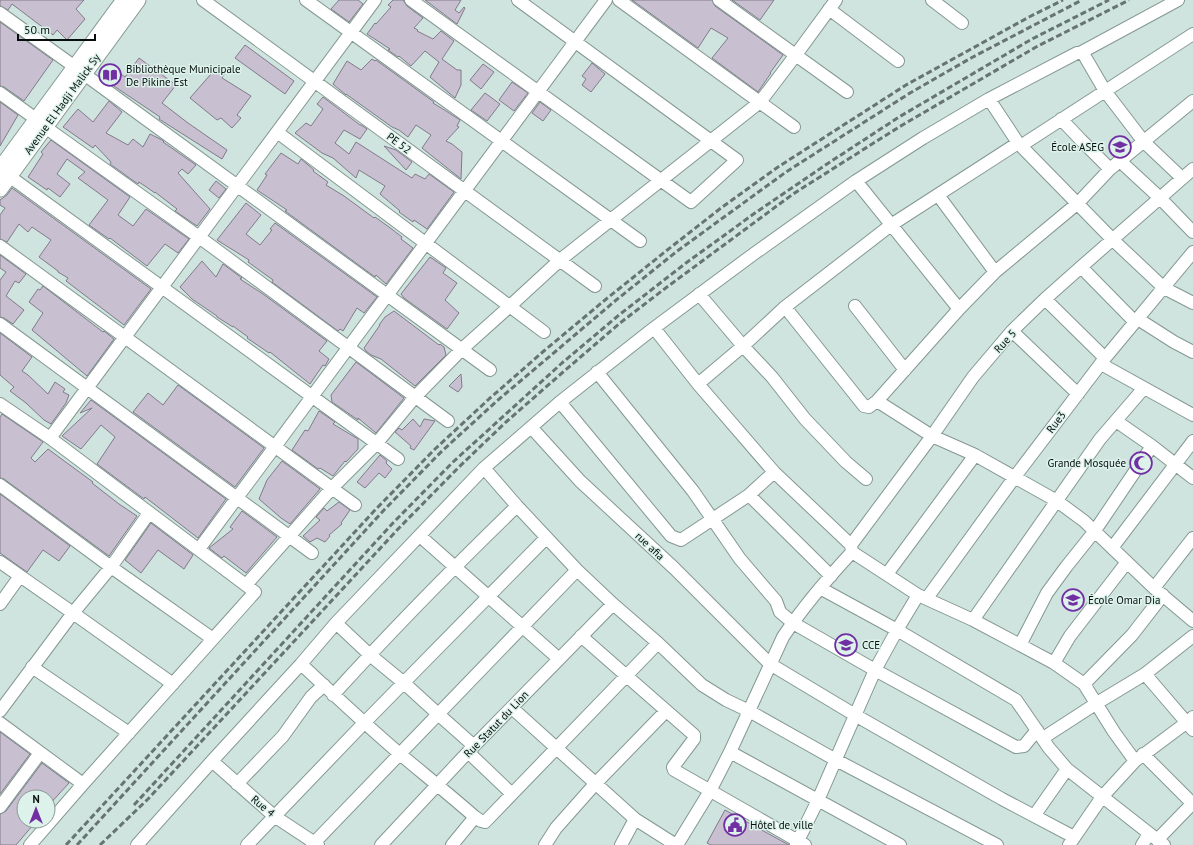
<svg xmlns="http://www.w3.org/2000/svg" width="1193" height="845" viewBox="0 0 1193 845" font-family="'PT Sans',sans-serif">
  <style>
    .building { fill: #c8c0d1; stroke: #817a8a }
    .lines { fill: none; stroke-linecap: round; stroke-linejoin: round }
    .minor-casing { stroke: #849892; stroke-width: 14 }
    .tertiary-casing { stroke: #849892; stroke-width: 17 }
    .minor { stroke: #fff; stroke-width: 12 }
    .tertiary { stroke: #fff; stroke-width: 15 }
    .rail { stroke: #677470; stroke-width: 3; stroke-dasharray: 6 3; stroke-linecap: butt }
    .labels { text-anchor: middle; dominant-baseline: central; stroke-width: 3; stroke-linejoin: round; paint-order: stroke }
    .poi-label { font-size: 11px; fill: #070e0c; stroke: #dcf2eb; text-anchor: start }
    .street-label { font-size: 11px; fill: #070e0c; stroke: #dcf2eb }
  </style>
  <rect width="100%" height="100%" fill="#cfe4de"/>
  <path class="building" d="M0,0H84L76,9L85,19L67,40L57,30L53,35L12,4L8,10L0,6Z
    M339,0H358L363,4L349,22L331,9Z
    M393,0H403L407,6L423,18L414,28L418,30L417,31L433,39L441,31L454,41L442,59L457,70H461V85L455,98L430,77L439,62L425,51L411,66L399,56L398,57L388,50L390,49L367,34L375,23L376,24L391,7L388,5Z
    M425,0H461L455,10L459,13L464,7L465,8L457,24Z
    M632,0H712L715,6L783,55L770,73H771L758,92L712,58L728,38L711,28L698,48Z
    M732,0H774L760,20Z
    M0,22L53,60L24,101L4,87L0,86Z
    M245,45L294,81L285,94L235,58Z
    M139,58L176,85L162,103L188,123L227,150L222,159L159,119L160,117L105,80V77L111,67L125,77Z
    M372,59L375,61L376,60L434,102L433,103L446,111L460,120L457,126L459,127L446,141L452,144L462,152L461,179L422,148L431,135L416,125L408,137L399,130L392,127L346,94V95L333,84L347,61L361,70Z
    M592,63L605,74L591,92L582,85L586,79L582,76Z
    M483,64L494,72L481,89L470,80Z
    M218,66L226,71L222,78L251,96L237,115L241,118L232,128L221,118L217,120L190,98Z
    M512,82L528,93L514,111L499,100Z
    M485,93L500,104L487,121L471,110Z
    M323,97L360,125H361L367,129L360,139L344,130L335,143L349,154L356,142L412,178L415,174L425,179L429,174L454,192L427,229L414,220L413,222L399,212L400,211L380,194L385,186L359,170L356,178L333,158L322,153L295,133L306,123L311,126L323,109L317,104Z
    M109,101L122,112L106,133L128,145L133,139L143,147L150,134L164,141L163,142L196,165L188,174L182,169L178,173L210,209L197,226L175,211L177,209L155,192V193L139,182L138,184L110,164L111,162L95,145L93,148L63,127L78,109L93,122Z
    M0,102L18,115L0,146Z
    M540,102L551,110L543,121L532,113Z
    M51,140L130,197L118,215L133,226L146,209L189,239L178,253L165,244L147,266L110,238L109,239L89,225L108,200L78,178L85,172L67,159L57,174L70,184L60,197L48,188L47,190L28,177L43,154L41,152Z
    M384,146L396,150L412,162L406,170Z
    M281,153L298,164L301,159L314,170L313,171L328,182L326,185L344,196L374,218L375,217L389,227L402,237L401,239L413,248L386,284L376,275L375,277L285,211L287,210L257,190L267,175L265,174Z
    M216,181L226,189L219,198L209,190Z
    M12,188L151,289L124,325L66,281L68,278L58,272V271L39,257L51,240L32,227L28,232L19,224L7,242L0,239V215L5,208L0,205V200L7,195Z
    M246,203L261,215L246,234L260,245L272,230L270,229L275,223L377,297L364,313L357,308L343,331L340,329L338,331L272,282L273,280L248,262L249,260L217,240Z
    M0,255L26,274L19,283L15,281L6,296L24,310L13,324L4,318L0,317V280L6,272L0,268Z
    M430,257L446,268L443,273L457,283L445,300L459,313L447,329L404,298L401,294Z
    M202,261L216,277L223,264L242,278L240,279L263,294L327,341L319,351L329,359L325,366L323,365L310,384L270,352L269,353L247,338L248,337L233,326V327L217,317V316L192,299L180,287Z
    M43,286L103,332L104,331L114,339L87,376L32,330L43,313L29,302L38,289L40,290Z
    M394,311L439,345L440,344L444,347L446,355L415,386L381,359L371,355L366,351L364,348L380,325H379L385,317Z
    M0,333L32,357L22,371L28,375L48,394L55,382L65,389L63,392L69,395L66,403L51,424L44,420L26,403L10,391L14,387L0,375Z
    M356,362L404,398L376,433L358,418V420L332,402L331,395Z
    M461,374L462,387L458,392L449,386Z
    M178,385L264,448L235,487L133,412L148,393L163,405Z
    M91,400L226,499L198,538L145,497L144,499L97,464L115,437L101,425L81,449L62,436L92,408L80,413Z
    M319,411L335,422L333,424L358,439V449L346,462L345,461L333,476L320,468L318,469L292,450L305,430L308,431Z
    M2,414L43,442L31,458L35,462L48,449L93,482L92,483L119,504L137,516L109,556L4,479L0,478V417Z
    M413,419L420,427L424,419L435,421L414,450L410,448L411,446L395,432L399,428L402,430Z
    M380,455L387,461L386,463L392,469L385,478L379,473L365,488L357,482Z
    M282,461L320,489L290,524L281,518L259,499L267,480Z
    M0,494L70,546L59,561L43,550L27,572L0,553Z
    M339,502L350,510L341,523L342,524L329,535L330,536L325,542L317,538L310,542L303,536L320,520L316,517L324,508L327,511Z
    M242,511L277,537L246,573L224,556L222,558L209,548L233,529L230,527Z
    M151,523L193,555L184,569L158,550L141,573L125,560Z
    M0,732L30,754L0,794Z
    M42,763L69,783L48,806V797H24V821H28L33,825L16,845H0V814L6,811Z
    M725,810L789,845H711L707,843Z"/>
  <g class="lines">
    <g class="minor-casing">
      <path id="minor" d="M203,0L595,286
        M306,0L640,241
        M411,0L691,202L737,160L518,0
        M619,0L794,127
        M719,0L847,92
        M932,0L962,23
        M829,9L898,61
        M0,13L75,67
        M1080,53L1178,0
        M84,74L490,370
        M0,93L36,119
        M989,99L1018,143L1113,240L1164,288L1193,303
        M1061,119L1081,140L1110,169
        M45,127L199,237L448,421
        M277,132L544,332
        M1022,145L1193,34
        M1120,161L1160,198L1193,232
        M9,176L398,459
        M856,181L959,309
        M938,195L995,272
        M0,246L355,505
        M1081,267L1135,322
        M699,294L743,346L772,377L805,419L846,462L866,479
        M1045,299L1105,358
        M855,306L905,370
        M785,307L864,406L869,407L877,401L959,309L995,272L1078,203L1110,169L1193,101
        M1138,319L1174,342L1193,352
        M0,324L312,553
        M654,328L698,384L774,472L851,545L852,552L918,595L973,620L1054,663L1084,684L1114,732L1135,761
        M1012,331L1078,394
        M1101,364L1193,415
        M597,372L693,491L740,559L776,601L780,612L793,623L875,670L1016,747L1024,746L1037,730
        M698,384L743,346L785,307L891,225L1018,143
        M877,401L932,436L975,455L1057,501L1084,521L1154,588L1193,621
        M560,402L671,536L681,540L749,495L774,472
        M0,404L50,438L255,592L83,784L30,845
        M1116,421L1152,446L1193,478
        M531,427L580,481L674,568L770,664L855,715L1002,799L1074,837
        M50,438L375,0
        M484,468L517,506L577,570L613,604L658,643L702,685L726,700L749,711L836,760L997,845
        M0,485L111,567L213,639
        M749,495L831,576
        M420,536L559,659
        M851,545L932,436L973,377L1012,331L1045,299L1081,267L1193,169
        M1112,548L1193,441
        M199,549L606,0
        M0,562L73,613L173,684
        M887,574L975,455
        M246,585L332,488L376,444L415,397L462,349L510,306L560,260L760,102L795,56L836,0
        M820,588L897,630L1016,700L1049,748L1067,769L1164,845
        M1154,588L1193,538
        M927,598L1014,478L1105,358L1193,252
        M0,604L20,576
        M973,620L1100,439L1144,388
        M336,623L370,655L404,683L438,714L474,746
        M581,636L694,735V739L673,767L674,770L805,845
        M1020,645L1047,593L1066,567L1094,532L1152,446
        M1054,663L1070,636L1127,562
        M301,664C334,695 366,725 400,754C425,775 451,796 475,817L481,821L485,822L658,643
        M32,667L129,733
        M1145,674L1193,730
        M1084,684L1132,635L1163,595
        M333,695C392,630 454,567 517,506
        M512,708L635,819L676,845
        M0,711L73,613L111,567L149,513
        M0,723L83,784
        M1043,738L1097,703L1145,674L1193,636
        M468,752L512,794
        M730,752L900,845
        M1143,754L1192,803
        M212,761L274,816L318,845
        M237,784L283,736L311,697L324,685
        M0,807L40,753
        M1034,816L1067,769
        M1157,840L1193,803
        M137,845L212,761L301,664L336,623L484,468L560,402L654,328L755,253L856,181L923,138L989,99L1077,53H1080L1084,55L1105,91L1144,142L1182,178
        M247,845L365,722L546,538
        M312,845L577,570
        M381,845L468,752L613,604
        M452,845L475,817
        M545,845L556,828L595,784L666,711
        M621,845L635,819
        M677,845L710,791L730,752L783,637C803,607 827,579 852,552
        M796,845L818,800L875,670L897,630L918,595
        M1069,845L1102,797L1135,761L1186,723L1193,717
        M1142,845L1149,834"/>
    </g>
    <g class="tertiary-casing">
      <path id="tertiary" d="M0,169L124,0
        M0,189L138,0"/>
    </g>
    <use href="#minor" class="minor"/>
    <use href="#tertiary" class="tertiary"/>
    <path class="rail" d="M134,805L393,523L453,462L562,363L619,315L686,263L755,213L827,164L899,117L1032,39L1109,0
      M66,845L376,509L435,449L489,399L545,350L605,300L666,251L721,208L778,167L906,85L1029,17L1063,0
      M77,845L384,510L442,451L498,400L556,351L615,301L676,252L786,172L910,93L971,58L1082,0
      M100,845L148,799L399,528L459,467L506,422L562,373L620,323L667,287L793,194L899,127L1036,47L1129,0"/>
  </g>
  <defs>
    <g id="library-ring" transform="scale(1.15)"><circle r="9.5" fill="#dcf2eb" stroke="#712fa3" stroke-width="1.5"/><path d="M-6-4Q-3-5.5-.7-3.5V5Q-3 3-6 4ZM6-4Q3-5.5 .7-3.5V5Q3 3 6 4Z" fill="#712fa3"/></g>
    <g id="school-ring" transform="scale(1.15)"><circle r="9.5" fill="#dcf2eb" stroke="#712fa3" stroke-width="1.5"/><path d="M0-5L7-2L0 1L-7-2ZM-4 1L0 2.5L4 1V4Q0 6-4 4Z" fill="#712fa3"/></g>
    <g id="mosque-ring" transform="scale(1.15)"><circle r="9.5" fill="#dcf2eb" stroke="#712fa3" stroke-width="1.5"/><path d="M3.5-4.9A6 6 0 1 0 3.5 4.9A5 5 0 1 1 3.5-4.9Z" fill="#712fa3"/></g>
    <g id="civic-ring" transform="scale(1.15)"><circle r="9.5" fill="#dcf2eb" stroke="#712fa3" stroke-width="1.5"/><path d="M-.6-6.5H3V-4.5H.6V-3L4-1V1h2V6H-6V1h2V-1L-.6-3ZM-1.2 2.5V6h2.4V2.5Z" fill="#712fa3"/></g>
  </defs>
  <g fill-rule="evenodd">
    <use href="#library-ring" x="110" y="75"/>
    <use href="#school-ring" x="1120" y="147"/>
    <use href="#mosque-ring" x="1141" y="463"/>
    <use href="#school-ring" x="1073" y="600"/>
    <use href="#school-ring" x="846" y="645"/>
    <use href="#civic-ring" x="735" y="825"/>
  </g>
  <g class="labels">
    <g class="poi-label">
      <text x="126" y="69">Bibliothèque Municipale<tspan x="126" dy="13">De Pikine Est</tspan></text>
      <text x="1104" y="147" text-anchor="end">École ASEG</text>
      <text x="1126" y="463" text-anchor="end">Grande Mosquée</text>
      <text x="1088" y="600">École Omar Dia</text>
      <text x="862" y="645">CCE</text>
      <text x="750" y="825">Hôtel de ville</text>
    </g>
    <g class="street-label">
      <text transform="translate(62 104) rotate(-54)">Avenue El Hadji Malick Sy</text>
      <text transform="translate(399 143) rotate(36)">PE 52</text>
      <text transform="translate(1005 341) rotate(-48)">Rue 5</text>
      <text transform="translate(1056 422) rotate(-53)">Rue3</text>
      <text transform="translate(650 546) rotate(43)">rue afia</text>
      <text transform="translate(496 724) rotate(-46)">Rue Statut du Lion</text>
      <text transform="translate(263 806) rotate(40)">Rue 4</text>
    </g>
  </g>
  <g transform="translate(36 809)"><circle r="19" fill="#dcf2eb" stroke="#879792"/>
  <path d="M0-3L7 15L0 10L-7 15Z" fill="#712fa3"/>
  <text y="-6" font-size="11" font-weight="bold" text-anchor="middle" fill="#070e0c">N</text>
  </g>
  <path d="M18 34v6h77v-6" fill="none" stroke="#070e0c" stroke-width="2"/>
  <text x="24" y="34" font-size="12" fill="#070e0c" stroke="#dcf2eb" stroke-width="3" paint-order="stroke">50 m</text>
</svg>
